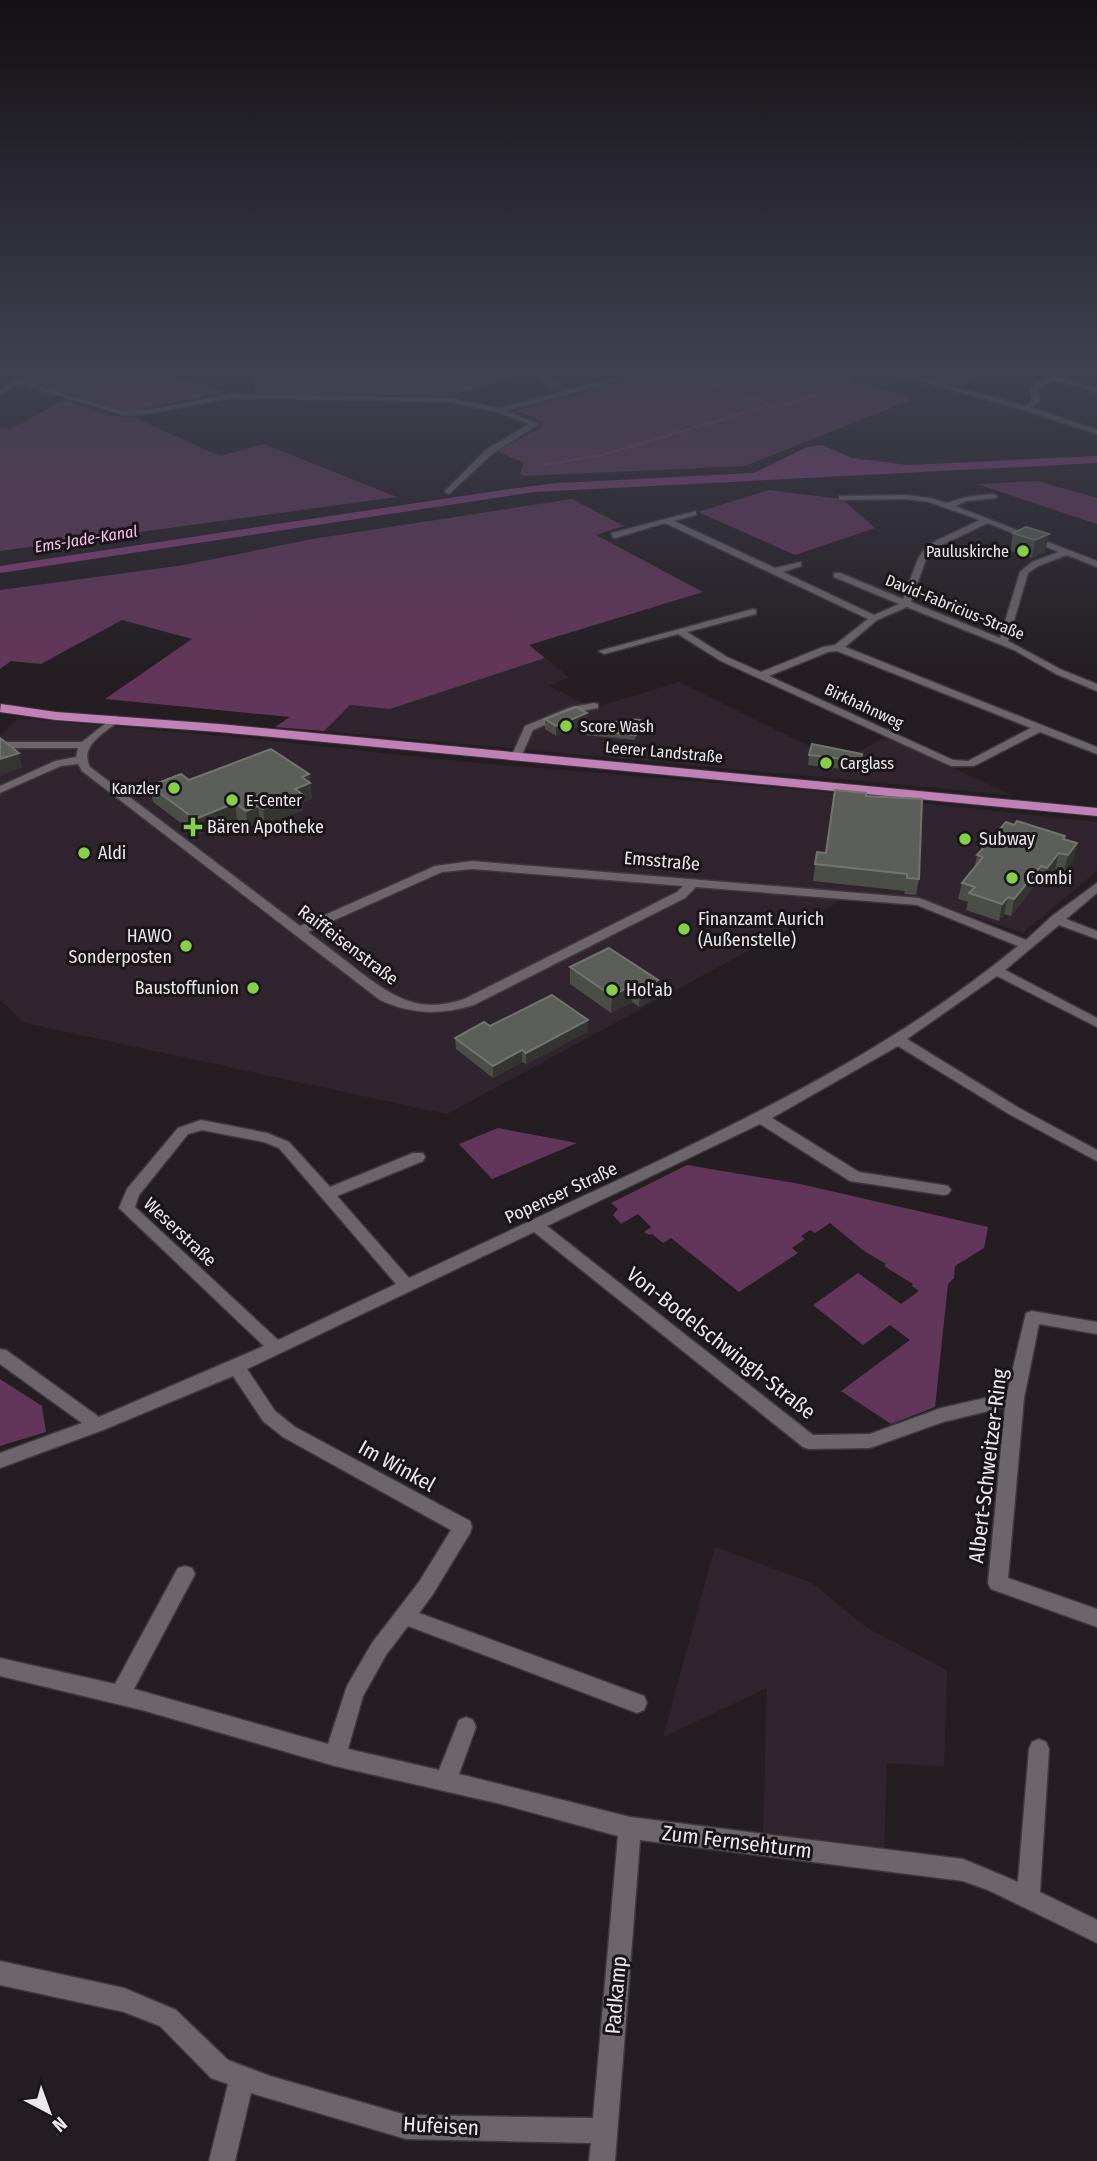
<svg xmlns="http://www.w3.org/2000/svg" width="1097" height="2161" viewBox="0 0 1097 2161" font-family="'Fira Sans Condensed',sans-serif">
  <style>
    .built { fill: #30252e }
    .green { fill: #62365a }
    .water { fill: #843e79 }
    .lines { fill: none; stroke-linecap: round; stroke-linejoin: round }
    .stream { stroke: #843e79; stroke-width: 2.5 }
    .minor-casing { stroke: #3e393d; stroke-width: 3 }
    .major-casing { stroke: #3e393d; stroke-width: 2 }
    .minor { fill: #6c656b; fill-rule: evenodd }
    .major { fill: #c181b6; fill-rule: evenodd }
    .wall { fill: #4a4e47 }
    .shaded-wall { fill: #343431 }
    .building { fill: #5b5e59; stroke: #727470; stroke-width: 2 }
    .poi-dot { fill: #86cf4b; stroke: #1a1519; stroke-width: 2.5 }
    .labels { text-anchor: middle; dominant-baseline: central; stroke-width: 6; stroke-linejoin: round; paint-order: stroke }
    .far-water-label { font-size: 16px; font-style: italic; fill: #fcc0f0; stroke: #1a1519 }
    .far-poi-label { font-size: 16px; fill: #ebe7ea; stroke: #1a1519; text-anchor: start }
    .far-street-label { font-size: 16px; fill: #ebe7ea; stroke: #1a1519 }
    .poi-label { font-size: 18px; fill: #ebe7ea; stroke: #1a1519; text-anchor: start }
    .street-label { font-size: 18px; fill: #ebe7ea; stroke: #1a1519 }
    .near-street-label { font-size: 21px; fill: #ebe7ea; stroke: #1a1519 }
  </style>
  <rect width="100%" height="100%" fill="#241e22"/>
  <path class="built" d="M545,658L569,677L549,686L593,708L679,682L821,752L848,757L886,737L1012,795L324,731L350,705L390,709Z
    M18,718L255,739L466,762L813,791L1097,822V871L1023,933L921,899L855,893L447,1114L25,1023L0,1000V736Z
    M715,1547L812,1583L867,1628L947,1670L944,1767L887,1763L884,1852L763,1834L767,1688L663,1737Z"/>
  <path class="green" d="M46,367H146L229,392L129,411L117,410L24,382Z
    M263,367H578L549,374L570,391L558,394L527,372L449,396L254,393L253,381Z
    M673,367H866L870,368L852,380L909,397L911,400L745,466L523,476L520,474L524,463L497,451L542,427L540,420L515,411Z
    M886,367H992L958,387Z
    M64,400L115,416L135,418L220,456L264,444L397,497L0,551V428L10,429Z
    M1038,481L1097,498V524L977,484Z
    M769,490L842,499L875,528L795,555L698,512Z
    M572,499L624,526L596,535L703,592L529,645L545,658L390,709L350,705L324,731L275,727L290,717L105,699L192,639L122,620L41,664L11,661L0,669V590L184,565L312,539Z
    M498,1128L577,1143L492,1179L459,1144Z
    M687,1165L800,1184L988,1227L984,1248L955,1266L954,1278L948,1284L935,1407L891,1424L841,1391L910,1340L890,1325L863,1345L813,1305L858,1273L901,1304L919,1291L912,1286L913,1284L884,1266L886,1264L864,1251L830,1223L815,1233L810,1230L801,1236L805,1239L792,1248L798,1253L739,1292L671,1238L663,1243L652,1234L649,1235L644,1232L651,1227L638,1214L621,1224L613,1215L618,1209L611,1203Z
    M0,1379L42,1406L46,1432L0,1446Z"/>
  <path class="water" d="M822,445L852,458L908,465L1097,456V463L535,492L0,573V566L509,489L558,483L754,473L807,447Z"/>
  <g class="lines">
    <path class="stream" d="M679,373L777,407
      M783,406L840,385L861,370
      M544,465L606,454L766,406"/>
    <g class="minor-casing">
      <path id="minor" d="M36,367H44L23,382L123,411L147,410L232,394L449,398L499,408L657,367H669L505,411L539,424L492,454L449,494L445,492L446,490L486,450L529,424L497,412L449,402L232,398L147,414L123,415L18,384L0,395V390Z
        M870,367H882L1025,406L1032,400L1030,388C1041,377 1076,367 1092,367L1063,378L1097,388V392L1056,380L1037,389L1040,401L1031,407L1097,430V434L1023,410Z
        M993,494L997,496L996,498L967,501L955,506L1097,561V567L1067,555L1038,566L1028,573L1008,641L1062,670L1097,684V691L1056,674L1014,650L907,607L877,620L845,647L1097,747V754L1040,732L974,766H951L721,661L678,634L604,654L599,651L753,609L756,610V614L687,632L727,657L761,672L823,647L835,645L868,619L665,523L615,538L612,537V533L696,511V515L674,521L775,568L801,562V566L783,572L874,615L899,604L834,577V573H840L903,599L918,559L927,545L980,520L929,502L905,499L842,500H839V496L905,495L930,498L947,503L966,497ZM988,523L1059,552L1032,562L1020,572L1000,638L911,602L926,559L933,549ZM837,651L1031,728L968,761L953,760L769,676L828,652Z
        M594,703L598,704V708L577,712L533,730L520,759L516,760L511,757L525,726L571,707Z
        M115,716L120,719L119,721C104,733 79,746 90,767L300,926L435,866L472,861L919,898L1026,940L1052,916L1097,883V893L1066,919L1097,931V939L1059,925L1005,970L1097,1018V1027L997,976L907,1039L1019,1108L1097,1150V1161L1009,1114L898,1046L772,1118L859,1172L943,1185L948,1186L951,1190L948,1194L943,1195L850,1181L760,1124L547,1226L813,1435L870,1434L941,1408L1007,1393L1026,1313L1032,1311L1097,1322V1334L1039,1324L1024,1398L1008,1578L1097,1609V1627L991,1589L988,1583L1005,1407L943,1422L870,1448L809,1449L803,1447L534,1232L247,1369L275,1411L295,1427L470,1521L472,1527L470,1533L433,1594L419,1613L644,1696L647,1703L644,1710L637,1713L408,1626L386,1655L363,1696L348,1749L439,1770L459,1720L466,1717L473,1720L476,1727L459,1774L630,1817L963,1859L1018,1882L1029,1749L1032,1742L1039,1739L1046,1742L1049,1749L1040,1892L1097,1920V1943L988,1890L963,1881L640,1840L615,2161H589L591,2143L406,2139L251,2093L235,2161H209L228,2084L211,2078L160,2026L124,2012L0,1985V1961L124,1988L176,2010L228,2060L270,2076L406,2115L593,2118L618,1836L501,1804L335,1766L142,1710L0,1676V1658L115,1684L178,1568L185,1566L192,1568L195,1574L134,1689L328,1744L347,1686L372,1643L419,1582L451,1530L283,1437L263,1421L233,1376L103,1430L0,1468V1453L82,1423L0,1364V1349L6,1350L99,1417L264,1346L119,1208L127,1189L178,1128L201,1120L267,1133L289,1142L330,1187L413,1153H423L425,1157L423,1161L337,1196L409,1278C485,1242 560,1207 635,1172C770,1108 903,1041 1018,946L917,905L696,887L685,898L474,1005C441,1015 412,1015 380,1000L82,771L78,764L61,766L0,793V786L55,761L76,757L78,748H0V742H82ZM472,869L683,886L677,892L464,999C419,1014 395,998 360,972C343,958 325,945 308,932L442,872ZM202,1130L264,1142L279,1148L396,1284L278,1340L135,1207L139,1195L188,1134Z"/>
    </g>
    <g class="major-casing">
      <path id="major" d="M1,704L56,712L219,724L1097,808V816L219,732L56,720L0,712Z"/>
    </g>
    <use href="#minor" class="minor"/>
    <use href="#major" class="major"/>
  </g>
  <path class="wall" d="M1026,527L1045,552L1032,558L1010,551L1013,533Z
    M587,713V723L556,736L545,729V719Z
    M640,725L635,740L584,735V730Z
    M862,754L859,771L808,765L809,755Z
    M309,774L312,799L303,802V810L265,825L260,822L248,827L237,819L197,835L153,802L150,786L189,780Z
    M866,796L919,879L916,895L904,894L905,891L813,881L817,852L826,853Z
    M1014,825L1065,836L1064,840L1077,843L1073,860L1064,872L1055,869L1044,884L1037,882L1011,916L1004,914L999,921L966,910L968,902L958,899L962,883L975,866L977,855Z
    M570,967L658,980L657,997L639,1007L632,1002L611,1013L570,984Z
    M490,1026L587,1032L526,1064L522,1062L493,1078L456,1049L455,1038Z"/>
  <path class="shaded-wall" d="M1049,534L1045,552L1032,558L1035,540Z
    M587,713V723L556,736V726Z
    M19,753L22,768L0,776V759Z
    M309,774L312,799L303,802V810L265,825L263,809L295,789L302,777Z
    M235,803L237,819L197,835L195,819Z
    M258,806L260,822L248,827L246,811Z
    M1077,843L1073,860L1064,872L1068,855Z
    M1059,853L1055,869L1044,884L1047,868Z
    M1041,866L1037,882L1011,916L1014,899Z
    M1008,897L1004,914L999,921L1002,904Z
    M658,980L657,997L639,1007L640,990Z
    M632,985V1002L611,1013L612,996Z
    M588,1020L587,1032L526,1064V1053Z
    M522,1050V1062L493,1078V1066Z"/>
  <path class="building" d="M1026,527L1049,534L1035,540L1013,533Z
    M576,707L587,713L556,726L545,719Z
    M628,719L640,720L636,735L584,730L610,721L626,723Z
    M0,738L19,753L0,759Z
    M812,744L862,754L861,761L809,755Z
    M271,749L309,774L302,777L310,783L295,789L302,794L263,809L258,806L246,811L235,803L195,819L150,786L181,774L189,780Z
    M835,790L866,793V796L922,799L919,879L907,878V874L815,864L817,852L826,853Z
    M1017,821L1065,836L1063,839L1077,843L1068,855L1059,853L1047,868L1041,866L1014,899L1008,897L1002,904L969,893L975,887L962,883L983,857L977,855L1006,822L1014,825Z
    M609,948L658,980L640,990L632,985L612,996L570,967Z
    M552,995L588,1020L526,1053L522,1050L493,1066L455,1038L484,1022L490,1026Z"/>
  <linearGradient id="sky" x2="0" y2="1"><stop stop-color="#141013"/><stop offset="0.55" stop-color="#3f414f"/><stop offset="1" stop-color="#3f414f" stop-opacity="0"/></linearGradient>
  <rect width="1097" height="670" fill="url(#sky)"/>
  <g class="poi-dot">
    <circle cx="1023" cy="551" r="7"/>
    <circle cx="566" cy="726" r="7"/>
    <circle cx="826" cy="763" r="7"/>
    <circle cx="174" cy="788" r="7"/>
    <circle cx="232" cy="800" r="7"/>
    <path d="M189.5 816.5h7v7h7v7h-7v7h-7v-7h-7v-7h7z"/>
    <circle cx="965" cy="839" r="7"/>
    <circle cx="84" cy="853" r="7"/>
    <circle cx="1012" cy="878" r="7"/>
    <circle cx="684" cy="929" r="7"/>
    <circle cx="186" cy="946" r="7"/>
    <circle cx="253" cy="988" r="7"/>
    <circle cx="612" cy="990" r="7"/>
  </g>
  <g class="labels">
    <g class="far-water-label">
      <text transform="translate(86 539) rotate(-9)">Ems-Jade-Kanal</text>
    </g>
    <g class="far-poi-label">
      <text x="1009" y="551" text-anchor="end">Pauluskirche</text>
      <text x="580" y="726">Score Wash</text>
      <text x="840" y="763">Carglass</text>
      <text x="160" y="788" text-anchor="end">Kanzler</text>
      <text x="246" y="800">E-Center</text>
    </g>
    <g class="far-street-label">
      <text transform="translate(955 607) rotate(22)">David-Fabricius-Straße</text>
      <text transform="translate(864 706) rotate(25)">Birkhahnweg</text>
      <text transform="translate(664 752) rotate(5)">Leerer Landstraße</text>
    </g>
    <g class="poi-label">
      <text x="207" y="827">Bären Apotheke</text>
      <text x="979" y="839">Subway</text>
      <text x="98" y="853">Aldi</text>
      <text x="1026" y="878">Combi</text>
      <text x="698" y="919">Finanzamt Aurich<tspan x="698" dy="21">(Außenstelle)</tspan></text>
      <text x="172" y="936" text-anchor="end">HAWO<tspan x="172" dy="21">Sonderposten</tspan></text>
      <text x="239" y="988" text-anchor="end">Baustoffunion</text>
      <text x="626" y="990">Hol'ab</text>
    </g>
    <g class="street-label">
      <text transform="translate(662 861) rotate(5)">Emsstraße</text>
      <text transform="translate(348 945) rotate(37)">Raiffeisenstraße</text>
      <text transform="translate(561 1193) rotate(-25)">Popenser Straße</text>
      <text transform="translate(180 1232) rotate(43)">Weserstraße</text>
    </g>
    <g class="near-street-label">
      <text transform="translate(721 1343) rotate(38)">Von-Bodelschwingh-Straße</text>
      <text transform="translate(397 1466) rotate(29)">Im Winkel</text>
      <text transform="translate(988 1466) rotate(-83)">Albert-Schweitzer-Ring</text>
      <text transform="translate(737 1842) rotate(7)">Zum Fernsehturm</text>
      <text transform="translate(616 1995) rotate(-85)">Padkamp</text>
      <text transform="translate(441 2126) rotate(3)">Hufeisen</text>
    </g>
  </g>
  <g transform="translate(49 2112) rotate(139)" stroke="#1a1519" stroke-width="5" paint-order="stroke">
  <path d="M0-5L12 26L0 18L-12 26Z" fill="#ebe7ea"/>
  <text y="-10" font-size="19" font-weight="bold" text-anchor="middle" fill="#ebe7ea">N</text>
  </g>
</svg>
